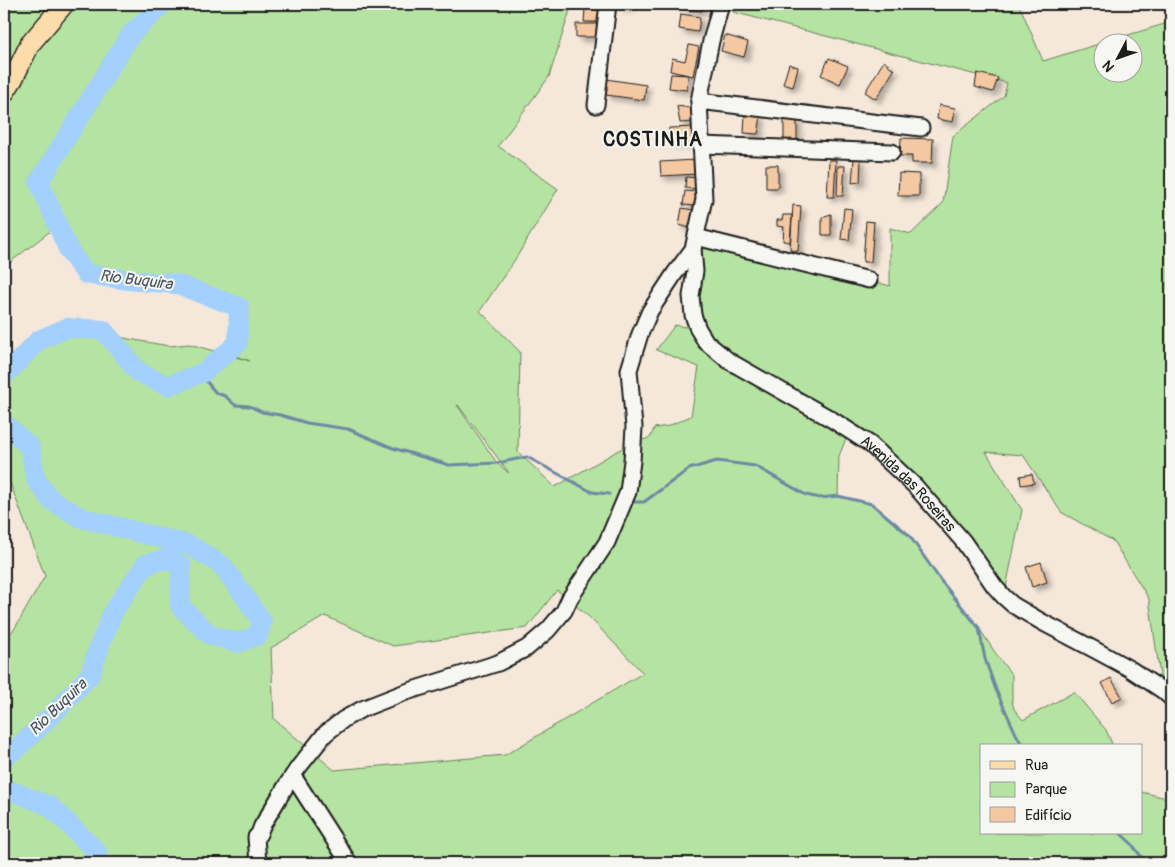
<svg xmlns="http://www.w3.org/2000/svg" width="1175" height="867" viewBox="0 0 1175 867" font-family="Pangolin,sans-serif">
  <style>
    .green { fill: #b5e3a1; stroke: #68805e; fill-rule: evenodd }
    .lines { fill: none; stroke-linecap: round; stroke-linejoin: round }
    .stream { stroke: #6d88a4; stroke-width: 3 }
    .river { stroke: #a3d0fe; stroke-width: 20 }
    .building { fill: #f4c8a3; stroke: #1c1c1c; filter: url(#shadow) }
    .minor-casing { stroke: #1c1c1c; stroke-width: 19 }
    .major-casing { stroke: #1c1c1c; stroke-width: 22 }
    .minor { stroke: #f6f6f2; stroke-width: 15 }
    .major { stroke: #fddcac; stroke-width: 19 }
    .labels { text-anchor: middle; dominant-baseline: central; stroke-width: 4; stroke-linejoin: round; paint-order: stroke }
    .street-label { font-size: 15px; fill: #1c1c1c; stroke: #f6f6f2 }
    .water-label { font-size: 16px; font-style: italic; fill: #445260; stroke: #f6f6f2 }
    .district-label { font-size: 20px; font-weight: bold; letter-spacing: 1px; fill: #1c1c1c; stroke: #f6f6f2 }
  </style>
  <defs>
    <filter id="shadow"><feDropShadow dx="4.5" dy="4.5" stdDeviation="2.5" flood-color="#0004"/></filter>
  </defs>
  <rect width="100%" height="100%" fill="#f5e8da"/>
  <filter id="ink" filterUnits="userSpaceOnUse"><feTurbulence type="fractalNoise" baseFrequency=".02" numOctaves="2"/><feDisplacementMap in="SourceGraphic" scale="10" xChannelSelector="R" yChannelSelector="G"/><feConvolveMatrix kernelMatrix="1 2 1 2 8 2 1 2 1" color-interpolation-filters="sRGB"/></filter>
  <g filter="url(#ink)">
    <path class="green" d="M4,4H572L549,77L498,146L558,189L516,258L480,311L520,352L518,452L555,487L624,447L651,437L654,428L668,426L691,416L699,367L656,350L675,325L697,329L696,237L869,280L890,286V228L911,234L943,203L953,136L1004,96L1007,83L733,12L734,4H1019L1043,61L1102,43V72H1132V42H1105L1171,22V698L1162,690L1149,599L1113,541L1061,512L1023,455L986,452L1022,510L1004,597L915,486L849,431L839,456L838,496L872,504L909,535L941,581L979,628L998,657L1012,675V701L1014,709L1023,720L1074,692L1106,730L1113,746H981V833H1141V792L1171,799V863H4V641L15,628L45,576L4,467V376L39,340L67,328L169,346L189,344L250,361L227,353L238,342L239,314L233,305L176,284L129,280L86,274L75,259L58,225L4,267ZM457,405H458L509,473L497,463ZM557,590L588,616L643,673L505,755L334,770L274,719L271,648L325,616L393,646L527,628Z"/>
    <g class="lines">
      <path class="stream" d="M204,372L206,381L216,393L225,396L235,405L249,406L262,412L280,415L307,423L348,429L393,448L449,465L497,463L527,457L592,492L609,494
        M634,502H644L689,469L717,461L755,466L806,495L820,498L838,496L872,504L909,535L941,581L979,628L985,659L996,690L1017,736L1023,746
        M1120,833L1131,843L1146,863"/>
      <path class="river" d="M4,376L39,340L67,328L103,330L124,354L138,372L168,386L204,372L238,343L239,307L176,284L129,280L86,274L69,251L39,182L131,34L163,4
        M4,423L30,447L36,480L51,500L82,518L189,545L222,565L262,621L258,635L238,643L210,635L180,606L181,565L167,559L146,564L114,610L101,642L90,675L54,713L14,751L4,757
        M4,788L50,806L97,852L95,863"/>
    </g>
    <path class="building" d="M620,4H630L631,6L620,8Z
      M683,4H703L702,11L682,9Z
      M585,9L602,10V22H584Z
      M681,14L700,17L698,32L679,29Z
      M576,24H598L599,37H576Z
      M725,35L748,42L744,57L721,51Z
      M689,45L699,47L693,76L670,71L672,58L685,61Z
      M829,58L848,66L840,84L821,75Z
      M884,61L894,70L876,99L865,92Z
      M789,64L798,67L793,87L783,84Z
      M977,73L998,78L993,92L975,87Z
      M671,74L688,75L687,90L669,88Z
      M606,79L646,85L644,100L606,95Z
      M939,105L955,108L953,122L937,119Z
      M677,106L691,108L693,122L680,123Z
      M745,114L761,116L758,134L744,133Z
      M784,119H797V141H784Z
      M696,127V143H669V128Z
      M901,138L933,139L932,163H912V156H900Z
      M854,158L861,159L860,182L852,183Z
      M696,160L697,174L661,176L660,162Z
      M829,160H836L834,197H827Z
      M766,165H778V188H766Z
      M838,166H845L843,196H837Z
      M899,173L919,174V196H898Z
      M686,177L698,178L697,189L685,188Z
      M685,191L698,192L696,206L683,205Z
      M793,205L801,206L798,251L790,250Z
      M682,208L698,211L694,229L679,225Z
      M844,208L852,209L849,240L841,239Z
      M831,214V235H822V217Z
      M783,215H792L790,242L783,241L784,227L777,226V220H782Z
      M866,221L874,222L871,262H863Z
      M1032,474L1034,483L1021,485L1020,476Z
      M1041,562L1047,582L1032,587L1026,567Z
      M1111,678L1122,697L1112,702L1102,683Z"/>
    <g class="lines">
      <g class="minor-casing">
        <g id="minor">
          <path d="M699,101L921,128"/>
          <path d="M596,105L608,4"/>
          <path d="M701,145L892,152"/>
          <path d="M696,237L869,280"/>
          <path id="s1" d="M693,249L695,271L691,296L693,315L698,329L706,342L729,361L831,419L870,444L915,486L963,541L995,587L1004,597L1013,605L1042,622L1097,651L1130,669L1162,690L1171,698"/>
          <path d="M293,776L349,863"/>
          <path d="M258,863L256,837L259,834L262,826L286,786L298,768L325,734L344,719L362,709L403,693L498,663L527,648L548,630L564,611L570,598L607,542L628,492L632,461L634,427L629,370L640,334L650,311L675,273L693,249L704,199L699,101L711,41L721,4"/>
        </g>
      </g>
      <g class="major-casing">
        <path id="major" d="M4,93L13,79L30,44L64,4"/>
      </g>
      <use href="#minor" class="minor"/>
      <use href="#major" class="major"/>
    </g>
  </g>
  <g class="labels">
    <g class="street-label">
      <text stroke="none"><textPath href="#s1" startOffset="345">Avenida das Roseiras</textPath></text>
    </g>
    <g class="water-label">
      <text transform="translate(136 280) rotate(7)">Rio Buquira</text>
      <text transform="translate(58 707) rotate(-44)">Rio Buquira</text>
    </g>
    <g class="district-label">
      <text x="653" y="139">COSTINHA</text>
    </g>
  </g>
  <rect width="1175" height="867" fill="none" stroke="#f6f6f2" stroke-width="20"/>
  <rect x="10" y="10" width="1155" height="847" fill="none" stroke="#1c1c1c" stroke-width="2" filter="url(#ink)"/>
  <rect x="980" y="744" width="162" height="90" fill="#f6f6f2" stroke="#9f9f9c"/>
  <rect x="990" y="761" width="25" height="8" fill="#fddcac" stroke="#9f9f9c"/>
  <text x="1025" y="770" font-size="15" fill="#1c1c1c">Rua</text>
  <rect x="990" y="782" width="25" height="15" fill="#b5e3a1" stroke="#9f9f9c"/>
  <text x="1025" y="794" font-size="15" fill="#1c1c1c">Parque</text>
  <rect x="990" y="807" width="25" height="15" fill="#f4c8a3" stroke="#9f9f9c"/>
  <text x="1025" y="820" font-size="15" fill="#1c1c1c">Edifício</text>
  <g transform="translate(1118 58) rotate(229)"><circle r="24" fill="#f6f6f2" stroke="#9f9f9c"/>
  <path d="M0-4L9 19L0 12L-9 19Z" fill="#1c1c1c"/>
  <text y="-8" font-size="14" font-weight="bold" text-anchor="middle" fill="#1c1c1c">N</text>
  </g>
</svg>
